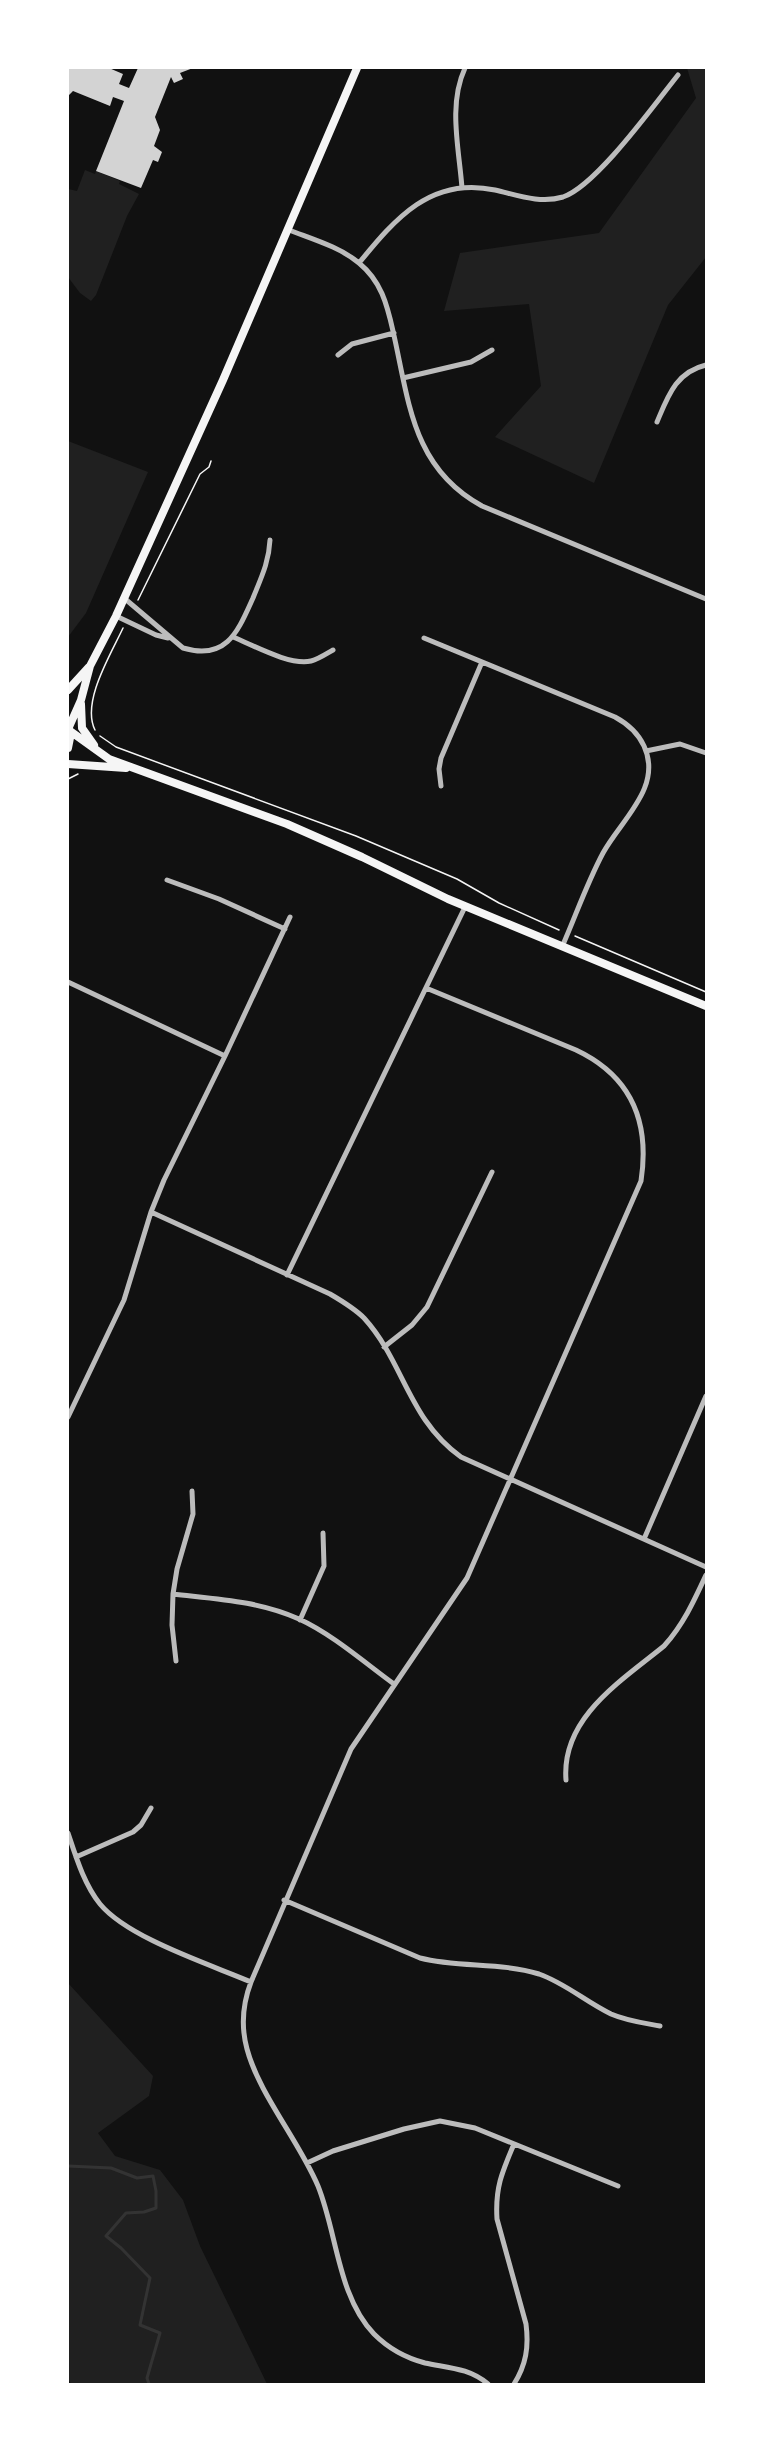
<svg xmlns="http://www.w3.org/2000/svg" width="774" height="2452" viewBox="0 0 774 2452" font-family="Jost,sans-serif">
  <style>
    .green { fill: #202020 }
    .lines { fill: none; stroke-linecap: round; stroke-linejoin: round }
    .stream { stroke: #333; stroke-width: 3 }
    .building { fill: #d3d3d3 }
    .path { stroke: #f5f5f5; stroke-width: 1.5 }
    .minor { stroke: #bcbcbc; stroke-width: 5 }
    .secondary { stroke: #f5f5f5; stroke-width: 8 }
  </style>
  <rect width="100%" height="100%" fill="#111"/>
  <path class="green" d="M687,68H706V257L668,305L594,483L495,437L541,386L529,304L444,311L460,253L599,233L696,98Z
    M85,170L95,174L96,171L120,181L119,184L139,194L127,216L96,295L91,301L80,293L68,277V189L77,191Z
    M68,441L148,472L86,613L68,637Z
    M68,1983L153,2076L149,2096L98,2133L115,2156L160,2170L183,2200L200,2246L267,2384H71L68,2378Z"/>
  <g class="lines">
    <path class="stream" d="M68,2166L111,2168L137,2178L153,2176L156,2191V2208L144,2212L126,2213L106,2236L121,2248L150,2278L140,2325L160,2333L147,2378L149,2384"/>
  </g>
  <path class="building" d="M68,68H109L123,74L119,84L129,88L138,68H193L180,73L183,79L174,83L171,77L155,117L160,130L154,146L162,152L158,162L153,160L141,188L96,171L124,101L113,97L110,106L73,91L68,96Z"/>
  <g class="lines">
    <path class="path" d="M138,600L200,474L209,467L211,461
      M95,730C81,702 111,654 123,628
      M100,736L116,747L356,836L457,879L499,903L559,930
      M68,779L78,774
      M575,936L706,992"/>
    <path class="minor" d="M462,188C459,148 448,105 465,68
      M289,230C312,239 340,247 359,263C381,281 387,304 393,331C409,401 412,468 482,506L706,599
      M359,263C395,219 431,176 495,190C517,195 540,204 563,197C596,186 654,105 678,75
      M338,355L352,344L394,333
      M403,378L471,362L492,350
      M657,422C668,396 676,372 706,365
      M124,598L183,648C227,661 238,631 253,598C261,578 269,562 270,540
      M116,616L156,635L168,638
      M233,637C253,645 290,666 311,661C319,659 326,654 333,650
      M424,638L615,717C628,724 638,733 644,746C663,787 621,820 603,853C587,883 576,915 562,947
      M646,751L680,744L706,753
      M441,786L439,769L441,758L482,662
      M167,880L219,899L285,929
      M68,982L225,1056
      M426,988L576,1050C631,1076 650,1122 641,1181L467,1578L351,1749L251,1982C243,2003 241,2027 247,2049C259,2094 299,2141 318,2186C337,2233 338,2297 374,2334C388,2348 406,2358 425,2363C449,2368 469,2368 488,2384
      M151,1212L330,1294C342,1301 354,1308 364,1318C404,1362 408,1419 461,1457L706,1567
      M287,1275L465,907
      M384,1347L412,1325L427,1307L492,1172
      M68,1417L124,1300L151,1212L164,1180L225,1056L290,917
      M644,1539L706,1396
      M173,1594C216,1599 259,1601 299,1619C332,1634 365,1663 394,1684
      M300,1620L324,1566L323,1533
      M176,1661L172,1625L173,1594L177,1569L193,1514L192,1491
      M566,1780C561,1718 621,1681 664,1646C683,1625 694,1601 706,1575
      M68,1833C76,1857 84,1884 100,1904C128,1938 209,1964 251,1982
      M76,1857L133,1832L141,1825L151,1808
      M284,1900L420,1958C459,1968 501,1962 539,1974C565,1983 586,2002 611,2014C627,2021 644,2023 660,2026
      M307,2163L333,2151L404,2129L440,2121L475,2128L618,2186
      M514,2384C526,2365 529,2347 526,2324L497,2219C495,2188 502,2172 514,2144"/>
    <path class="secondary" d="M68,690L89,667
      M81,704L82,728L94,745
      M69,727L81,700L90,666L116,616L223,380L357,68
      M70,731L109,759L287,824L362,857L448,899L706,1006
      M68,748L70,738L69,728
      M68,764L126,768"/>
  </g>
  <rect width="774" height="2452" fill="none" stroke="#ffffff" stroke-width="138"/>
</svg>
